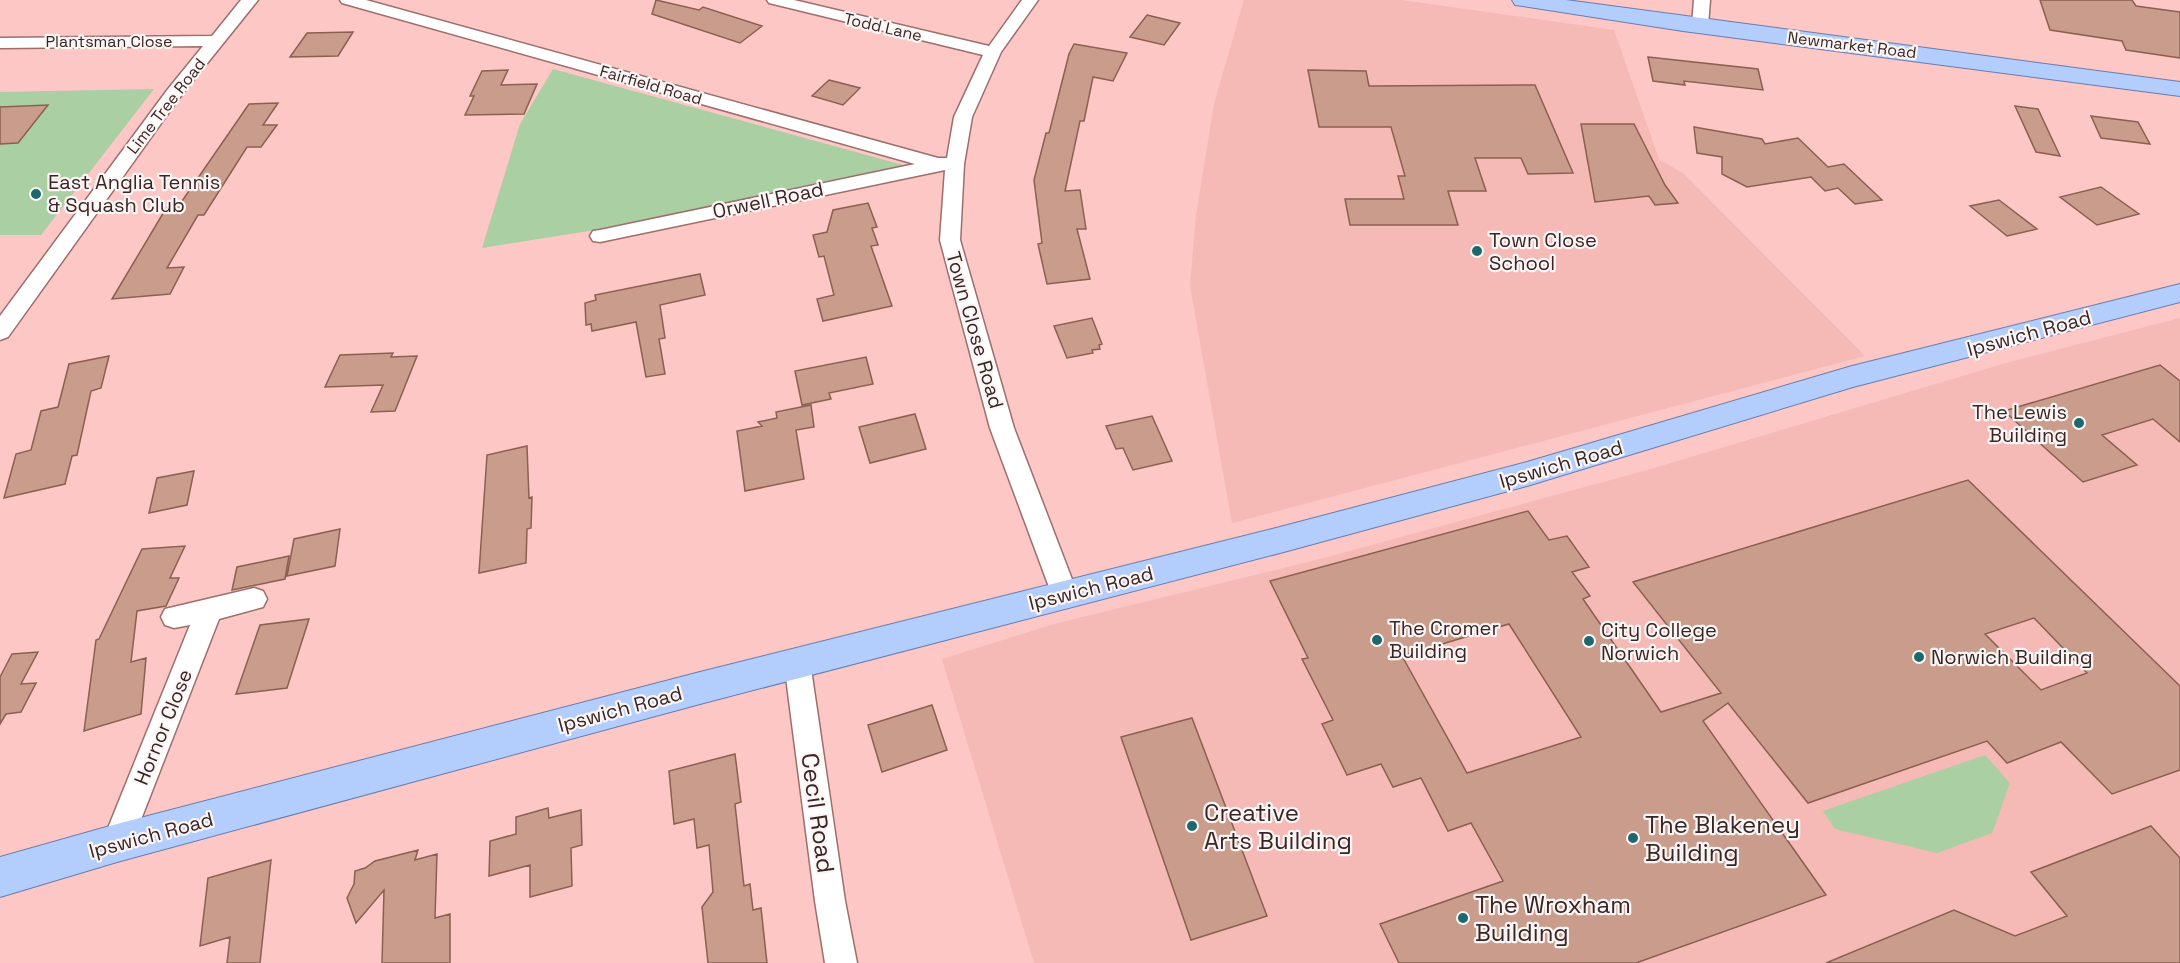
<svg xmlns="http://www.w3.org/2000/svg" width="2180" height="963" viewBox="0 0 2180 963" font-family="'Space Grotesk',sans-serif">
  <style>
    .built { fill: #f5b9b6 }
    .green { fill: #a9cfa3 }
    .building { fill: #ca9c8b; stroke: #8b6051; stroke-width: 1.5; fill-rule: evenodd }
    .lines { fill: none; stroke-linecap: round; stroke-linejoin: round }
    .minor-casing { stroke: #9d6e6c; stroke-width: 3 }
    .major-casing { stroke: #677daf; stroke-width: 2 }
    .minor { fill: #fff; fill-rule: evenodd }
    .major { fill: #b3cdfc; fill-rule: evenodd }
    .poi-dot { fill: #1b686d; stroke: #fbf6f5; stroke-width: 2 }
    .labels { text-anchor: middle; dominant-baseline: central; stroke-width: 4.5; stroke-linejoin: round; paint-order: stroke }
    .far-street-label { font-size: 16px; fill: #392524; stroke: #fbf6f5 }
    .poi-label { font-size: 20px; fill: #392524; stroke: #fbf6f5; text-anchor: start }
    .street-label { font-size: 20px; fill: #392524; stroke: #fbf6f5 }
    .near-poi-label { font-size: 24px; fill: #392524; stroke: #fbf6f5; text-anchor: start }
    .near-street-label { font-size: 24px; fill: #392524; stroke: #fbf6f5 }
  </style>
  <rect width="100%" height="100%" fill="#fcc7c5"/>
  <path class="built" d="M1244,0H1401L1614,30L1659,159L1684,174L1865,356L1232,523L1190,286L1196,215L1214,104Z
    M2180,318V963H1034L942,659L1054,624L1320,559L1644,471L2006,363Z"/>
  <path class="green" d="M553,69L903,165L898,169L589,231L482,248L520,124Z
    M154,89L41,235H0V92Z
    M1985,755L2010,783L1992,833L1937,853L1835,829L1823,811Z"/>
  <path class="building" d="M656,0L699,10L703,7L762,26L740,43L652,14Z
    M2040,0H2132L2136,6L2180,12V58L2126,50L2122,41L2050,30Z
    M1147,15L1180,23L1164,45L1130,37Z
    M353,32L338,56L290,57L307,33Z
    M1074,44L1127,53L1113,81L1093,77L1084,121H1080L1065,191L1080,190L1086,229H1077L1090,279L1047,284L1038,244L1042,243L1034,180L1046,133H1049L1069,54Z
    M1648,57L1758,69L1763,90L1684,81L1685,85L1653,81Z
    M508,70L501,85L537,84L524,114L465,115L474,96H470L482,71Z
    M1308,70L1366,71L1369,86L1535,85L1573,173L1528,174L1521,158H1475L1486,191H1448L1458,225H1350L1345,199H1404L1398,176H1405L1391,127H1319Z
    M829,80L860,88L843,105L812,96Z
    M278,103L263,125H277L261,147H247L204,215H198L167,268L184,267L170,294L112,299L165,210L170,204H180L249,104Z
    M48,105L18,143L0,144V107Z
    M2015,106L2038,109L2060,156L2036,152Z
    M2091,116L2138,122L2150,144L2101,138Z
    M1581,124H1634L1665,185L1678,203L1655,205L1649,196L1595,202Z
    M1694,127L1762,139L1765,144L1798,138L1828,167L1844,164L1882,200L1855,204L1838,188L1825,191L1811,177L1747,187L1722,174V157L1697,153Z
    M2101,187L2139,214L2097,225L2060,197Z
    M1999,200L2037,229L2007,236L1970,206Z
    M868,203L877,227L872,228L878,245L871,246L892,306L823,321L817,299L834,295L824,256L819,257L813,235L827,232L833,210Z
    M700,274L705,295L660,305L665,338L659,339L665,374L646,377L636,322L592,331L591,324L586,325L585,303L596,300L595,295Z
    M1092,318L1102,344L1099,345L1100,349L1092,350L1093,353L1067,358L1054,326Z
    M393,353L391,357L417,356L395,411L371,412L383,385L325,387L340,355Z
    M109,356L101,388L91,391L77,455L72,456L65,484L4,498L16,454L31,450L41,411L58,407L69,364Z
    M866,357L873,384L829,393L831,399L802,405L795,371Z
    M2160,365L2180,381V442L2153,419L2102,435L2137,465L2083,482L2004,411Z
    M811,405L814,427L796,430L804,479L745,491L737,431L762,426L758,422L777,418L776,412Z
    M915,414L926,449L870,463L859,427Z
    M1152,416L1172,461L1133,470L1123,448L1116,449L1106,426Z
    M527,446L529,498L532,497L531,528L527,529L526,563L479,573L487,455Z
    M194,471L187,505L149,513L157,478Z
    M1968,480L2180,686V770L2112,794L2061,742L2007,763L1987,741L1808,803L1728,703L1703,721L1826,895L1636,963H1399L1380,924L1503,881L1471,823L1448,831L1421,778L1393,787L1381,764L1347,775L1322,724L1333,720L1302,659L1308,658L1270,581L1528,511L1549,540L1567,536L1589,567L1572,572L1590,596L1583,599L1661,712L1721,693L1633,582ZM2034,618L2087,673L2041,690L1985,634ZM1509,624L1581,737L1467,773L1402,656Z
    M340,529L335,566L287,576L294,539Z
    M185,546L170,578H179L166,606L137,611L131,662L146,658L141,714L84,731L96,640L99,639L142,549Z
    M289,556L285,579L232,590L237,567Z
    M309,619L287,688L236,694L260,625Z
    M38,652L21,684L36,683L21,712L6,714L0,724V677L12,654Z
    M932,705L947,750L882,772L868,725Z
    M1192,718L1267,916L1191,940L1121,737Z
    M735,754L741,802L735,804L744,886L750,884L753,910L761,908L767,963H708L702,907L713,892L709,845L697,848L694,819L674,824L669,771Z
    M548,808L549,818L581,810L582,845L571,848L572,886L530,897V865L489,876L490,841L516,834V817Z
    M2151,826L2180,858V963H1826L1954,910L2015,936L2067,916L2031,872Z
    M418,850L415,860L437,854L435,918L450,914V963H382L384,890L356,923L347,898L354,884L355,871L365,868L375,861Z
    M271,860L260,963H227L230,937L200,946L208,878Z"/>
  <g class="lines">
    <g class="minor-casing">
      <path id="minor" d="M241,0H258L180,97L8,337L0,340V316L168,89L203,46L0,48V38L212,36Z
        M340,0H366L938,158H947L954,117L983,55L769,3L767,0H794L989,46L1022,0H1038L1001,52L972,117L964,164L960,240L1014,428L1078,595L1074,603L1065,606L1056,603L1052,595L990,428L940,240L945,170L600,242L593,241L590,236L593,231L600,230L915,164L342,3Z
        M1694,0H1710L1708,25L1706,29L1700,30L1692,25Z
        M254,588L263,591L267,599L263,607L219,619L128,853L117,857L106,853L102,843L190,625L174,628L165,625L161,617L165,609Z
        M797,650L807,654L810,662L845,901L857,963H825L815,901L784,662L787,654Z"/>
    </g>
    <g class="major-casing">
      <path id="major" d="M1512,0H1566L2180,82V96L1683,31L1523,6L1515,5Z
        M2180,284V302L1853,387L1527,486L1280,553L700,704L117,862L0,897V857L117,824L700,672L1280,527L1527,462L1852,366Z"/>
    </g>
    <use href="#minor" class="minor"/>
    <use href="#major" class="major"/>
  </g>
  <g class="poi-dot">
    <circle cx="36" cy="194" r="6"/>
    <circle cx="1477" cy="251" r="6"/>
    <circle cx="2079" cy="423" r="6"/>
    <circle cx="1377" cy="640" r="6"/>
    <circle cx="1589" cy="641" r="6"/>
    <circle cx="1919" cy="657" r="6"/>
    <circle cx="1192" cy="826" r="6"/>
    <circle cx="1633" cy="838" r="6"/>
    <circle cx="1463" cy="918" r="6"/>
  </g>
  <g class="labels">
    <g class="far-street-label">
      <text transform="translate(883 27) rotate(13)">Todd Lane</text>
      <text x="109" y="41">Plantsman Close</text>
      <text transform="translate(1852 45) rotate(7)">Newmarket Road</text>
      <text transform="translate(651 85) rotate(16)">Fairfield Road</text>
      <text transform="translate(166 106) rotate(-52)">Lime Tree Road</text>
    </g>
    <g class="poi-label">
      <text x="48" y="182">East Anglia Tennis<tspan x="48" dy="23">&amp; Squash Club</tspan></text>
      <text x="1489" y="240">Town Close<tspan x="1489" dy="23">School</tspan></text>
      <text x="2067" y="412" text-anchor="end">The Lewis<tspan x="2067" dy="23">Building</tspan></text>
      <text x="1389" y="628">The Cromer<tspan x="1389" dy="23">Building</tspan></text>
      <text x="1601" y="630">City College<tspan x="1601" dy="23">Norwich</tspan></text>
      <text x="1931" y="657">Norwich Building</text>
    </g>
    <g class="street-label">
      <text transform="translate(768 200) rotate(-12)">Orwell Road</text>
      <text transform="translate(975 330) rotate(74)">Town Close Road</text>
      <text transform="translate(2029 333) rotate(-15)">Ipswich Road</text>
      <text transform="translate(1561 464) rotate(-16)">Ipswich Road</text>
      <text transform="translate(1091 588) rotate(-14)">Ipswich Road</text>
      <text transform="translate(620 709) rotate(-15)">Ipswich Road</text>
      <text transform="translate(163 727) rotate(-68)">Hornor Close</text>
      <text transform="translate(151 835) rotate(-15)">Ipswich Road</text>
    </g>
    <g class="near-poi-label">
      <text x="1204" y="812">Creative<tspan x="1204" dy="28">Arts Building</tspan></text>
      <text x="1645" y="824">The Blakeney<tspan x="1645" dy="28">Building</tspan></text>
      <text x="1475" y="904">The Wroxham<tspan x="1475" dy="28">Building</tspan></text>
    </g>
    <g class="near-street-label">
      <text transform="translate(818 813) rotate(82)">Cecil Road</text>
    </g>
  </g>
</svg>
